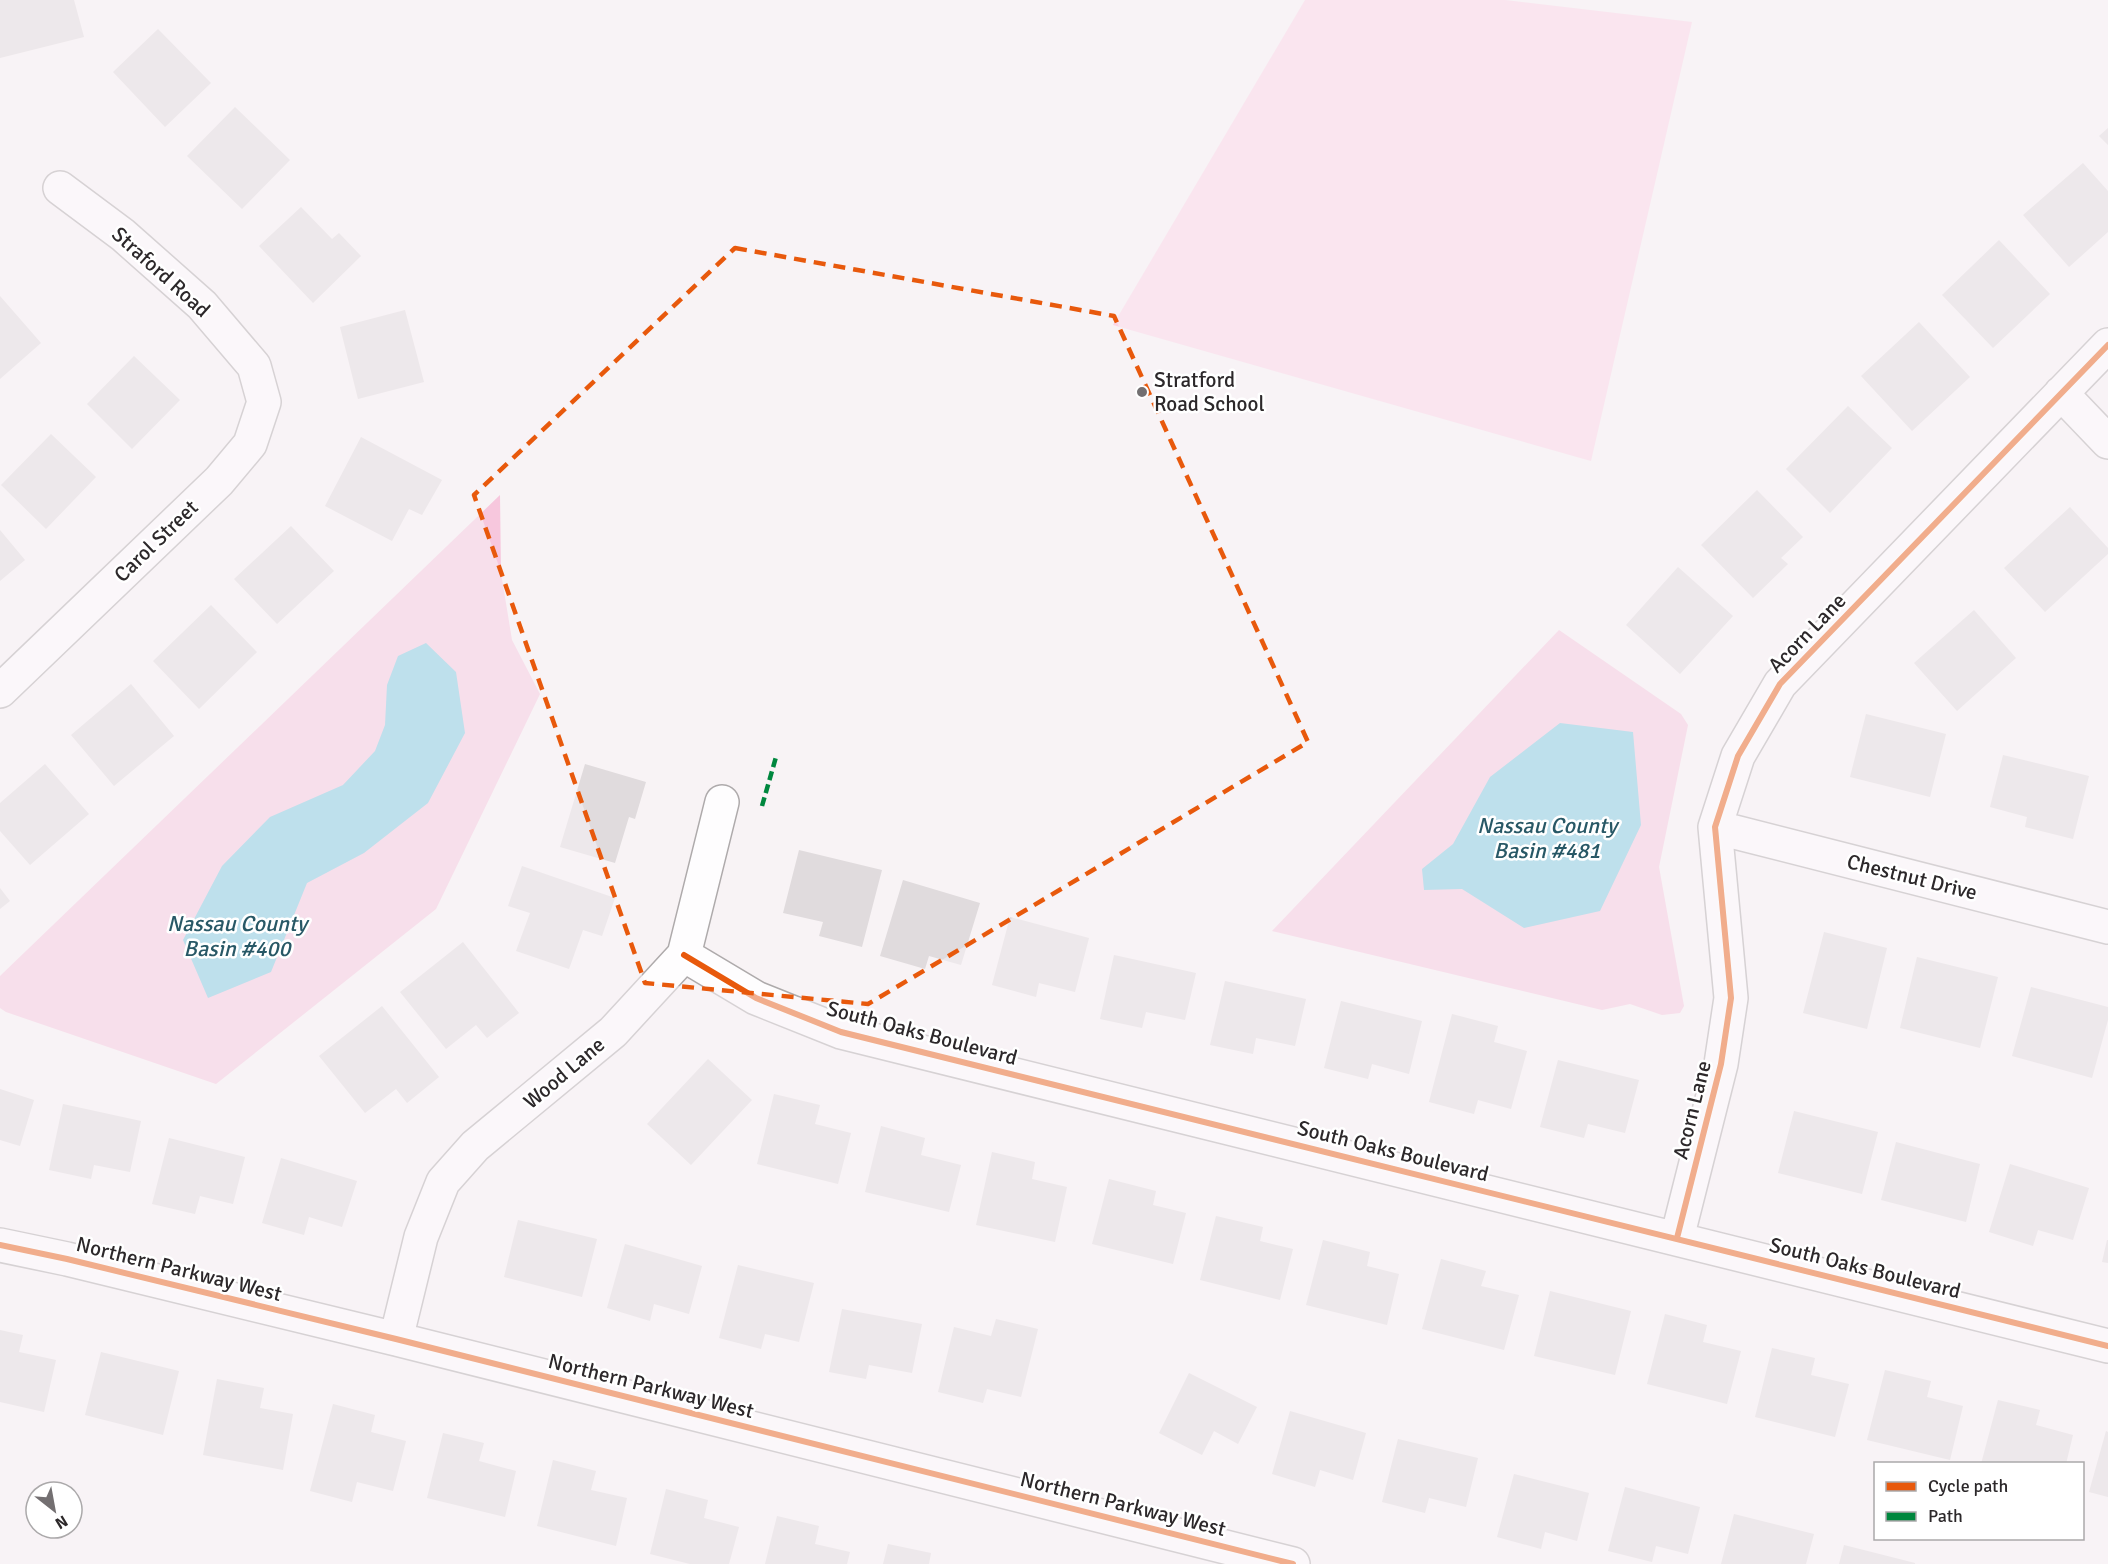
<svg xmlns="http://www.w3.org/2000/svg" width="2108" height="1564" viewBox="0 0 2108 1564" font-family="Signika,sans-serif">
  <style>
    .green { fill: #fcd5e6 }
    .forest { fill: #f7c7dd }
    .water { fill: #79c9df }
    .building { fill: #e0dbdd }
    .lines { fill: none; stroke-linecap: round; stroke-linejoin: round }
    .minor-casing { stroke: #aeaaab; stroke-width: 36 }
    .minor { stroke: #fefdfe; stroke-width: 33 }
    .quiet { stroke: #00873e; stroke-width: 4.5; stroke-dasharray: 9 4.5; stroke-linecap: butt }
    .cycleway-casing { stroke: #fff; stroke-width: 10 }
    .cycleway { stroke: #e8590c; stroke-width: 6 }
    .marked { fill: none; stroke: #e8590c; stroke-width: 4.5; stroke-dasharray: 12 8; stroke-linejoin: round }
    .poi-dot { fill: #736f71; stroke: #fff; stroke-width: 2 }
    .labels { text-anchor: middle; dominant-baseline: central; stroke-width: 5; stroke-linejoin: round; paint-order: stroke }
    .street-label { font-size: 21px; fill: #2c282a; stroke: #fff }
    .poi-label { font-size: 21px; fill: #2c282a; stroke: #fff; text-anchor: start }
    .water-label { font-size: 22px; font-style: italic; fill: #285866; stroke: #fff }
  </style>
  <rect width="100%" height="100%" fill="#f8f3f5"/>
  <path class="green" d="M1305,0H1505L1692,22L1591,461L1113,325Z"/>
  <path class="forest" d="M500,495L501,573L512,640L540,694L436,909L216,1084L6,1012L0,1008V976Z
    M1559,630L1681,714L1688,725L1659,867L1684,1006L1680,1013L1662,1015L1630,1004L1602,1010L1272,931Z"/>
  <path class="water" d="M426,643L456,672L465,733L428,803L364,853L307,883L271,972L208,998L183,940L222,866L270,817L343,785L375,751L385,725L387,685L398,656Z
    M1560,723L1633,732L1641,825L1600,911L1524,928L1462,889L1424,890L1422,869L1453,844L1490,777Z"/>
  <path class="building" d="M0,0H74L84,37L0,58Z
    M158,29L211,83L165,127L113,72Z
    M235,107L290,160L242,209L187,156Z
    M2108,128V145L2099,136Z
    M2083,163L2108,191V232L2069,267L2023,215Z
    M301,207L332,239L339,233L361,256L313,303L259,246Z
    M1999,240L2050,294L1993,348L1942,295Z
    M0,296L41,343L0,379Z
    M405,310L424,382L358,399L340,327Z
    M1919,322L1970,377L1912,431L1861,376Z
    M134,356L180,400L132,449L87,404Z
    M1848,406L1892,448L1830,513L1786,469Z
    M51,434L96,477L46,529L1,485Z
    M361,437L442,480L422,515L409,509L392,541L325,506Z
    M1757,490L1803,537L1781,558L1788,564L1753,598L1701,545Z
    M2070,507L2108,548V554L2045,612L2004,568Z
    M291,526L334,571L277,624L234,579Z
    M0,530L25,560L0,581Z
    M1678,567L1733,616L1680,674L1626,625Z
    M211,605L257,652L199,709L153,661Z
    M1974,610L2016,658L1957,711L1914,663Z
    M131,684L174,736L114,786L71,735Z
    M1866,714L1946,734L1930,797L1850,777Z
    M2003,755L2089,776L2073,839L2025,827L2027,817L1990,807Z
    M45,764L89,814L30,865L0,831V803Z
    M585,764L646,782L635,819L629,817L615,863L560,847Z
    M799,850L882,870L862,947L819,936L823,922L783,913Z
    M522,866L615,898L602,936L583,930L569,969L516,951L530,913L508,906Z
    M903,880L980,903L961,965L929,956L925,969L880,956Z
    M0,888L10,901L0,909Z
    M1010,917L1089,938L1075,992L1039,983L1036,997L992,985Z
    M1824,932L1887,948L1867,1029L1803,1013Z
    M463,942L519,1013L487,1038L476,1025L446,1049L400,992Z
    M1114,955L1196,973L1185,1020L1146,1012L1142,1028L1100,1019Z
    M1917,957L1998,977L1980,1048L1900,1028Z
    M1225,981L1306,999L1295,1046L1256,1038L1253,1054L1210,1045Z
    M2031,987L2108,1007V1020L2092,1078L2012,1056Z
    M1341,1001L1422,1021L1409,1074L1372,1064L1368,1079L1324,1068Z
    M382,1006L439,1077L407,1103L396,1089L365,1113L319,1056Z
    M1452,1014L1498,1026L1494,1042L1527,1051L1511,1109L1478,1100L1474,1114L1429,1102Z
    M708,1059L752,1100L691,1165L647,1124Z
    M1558,1060L1639,1080L1625,1133L1588,1124L1584,1138L1540,1127Z
    M0,1089L34,1100L20,1146L0,1140Z
    M774,1094L820,1105L815,1124L851,1133L838,1184L757,1164Z
    M63,1104L141,1121L130,1172L94,1165L91,1179L49,1170Z
    M1794,1111L1878,1132L1862,1194L1778,1173Z
    M881,1126L925,1138L921,1155L961,1165L949,1212L865,1192Z
    M169,1138L245,1157L233,1204L200,1196L195,1214L152,1204Z
    M1896,1142L1980,1164L1966,1222L1881,1200Z
    M992,1152L1035,1162L1032,1179L1067,1187L1055,1242L976,1225Z
    M281,1158L357,1181L342,1227L309,1217L304,1235L262,1223Z
    M2010,1164L2089,1188L2073,1240L2038,1230L2033,1246L1989,1232Z
    M1109,1179L1156,1191L1153,1205L1186,1213L1173,1264L1092,1244Z
    M1216,1216L1263,1227L1260,1241L1293,1249L1280,1300L1200,1280Z
    M518,1220L597,1239L582,1297L504,1277Z
    M1323,1240L1370,1252L1367,1266L1399,1274L1387,1325L1306,1305Z
    M2107,1240H2108V1263L2102,1262Z
    M625,1244L702,1266L689,1314L654,1304L650,1321L607,1308Z
    M1441,1259L1486,1271L1481,1286L1519,1295L1504,1350L1422,1329Z
    M738,1265L814,1283L799,1342L765,1334L761,1349L719,1338Z
    M1550,1291L1631,1311L1615,1375L1534,1356Z
    M842,1309L922,1324L912,1373L869,1365L866,1379L829,1372Z
    M1665,1314L1707,1325L1703,1342L1741,1351L1727,1404L1647,1384Z
    M996,1319L1038,1329L1021,1397L987,1389L983,1403L938,1392L954,1327L991,1336Z
    M0,1330L23,1335L19,1352L56,1360L44,1412L0,1402Z
    M1772,1348L1815,1358L1811,1375L1849,1384L1835,1437L1755,1417Z
    M101,1352L179,1371L163,1435L85,1415Z
    M1885,1370L1931,1381L1927,1397L1963,1406L1950,1460L1867,1440Z
    M1189,1373L1257,1407L1238,1444L1214,1431L1202,1455L1159,1433Z
    M217,1379L264,1388L260,1408L293,1414L283,1470L203,1455Z
    M1998,1400L2040,1410L2036,1425L2073,1435L2066,1464H1981Z
    M333,1404L375,1415L371,1432L406,1441L393,1491L357,1482L352,1502L310,1491Z
    M1290,1411L1366,1433L1353,1480L1320,1470L1315,1487L1272,1474Z
    M2106,1431L2108,1432V1497L2089,1492Z
    M443,1433L484,1443L479,1461L516,1471L505,1517L427,1498Z
    M1398,1439L1478,1458L1466,1507L1429,1498L1425,1513L1382,1502Z
    M553,1460L596,1471L591,1490L627,1498L616,1546L537,1526Z
    M1514,1474L1589,1493L1577,1541L1545,1532L1541,1549L1497,1537Z
    M1625,1487L1700,1507L1688,1554L1656,1546L1652,1562L1608,1551Z
    M666,1489L708,1500L704,1518L739,1527L729,1564H690L650,1554Z
    M1734,1514L1814,1534L1806,1564H1721Z
    M777,1516L819,1526L815,1544L850,1552L847,1564H765Z
    M888,1544L931,1553L929,1564H883Z
    M1844,1545L1915,1563V1564H1839Z"/>
  <g class="lines">
    <g class="minor-casing">
      <path id="minor" d="M2061,393L2108,442
        M0,691L219,481L250,444L264,402L254,366L202,305L123,235L60,188
        M1715,827L2108,927
        M684,955L756,998L841,1032L2108,1346
        M1677,1238L1721,1064L1731,998L1715,827L1738,756L1780,684L2108,345
        M0,1245L67,1259L396,1339L1293,1564
        M396,1339L421,1237L443,1182L475,1146L613,1032L684,955L722,802"/>
    </g>
    <use href="#minor" class="minor"/>
    <path class="quiet" d="M762,806L776,757"/>
    <g class="cycleway-casing">
      <path id="cycleway" d="M684,955L756,998L841,1032L2108,1346
        M1677,1238L1721,1064L1731,998L1715,827L1738,756L1780,684L2108,345
        M0,1245L67,1259L396,1339L1293,1564"/>
    </g>
    <use href="#cycleway" class="cycleway"/>
  </g>
  <path d="M0 0H2108V1564H0ZM735,248L1114,316L1308,742L868,1004L645,983L474,495Z" fill="#f8f3f5" fill-opacity=".55" fill-rule="evenodd"/>
  <path class="marked" d="M735,248L1114,316L1308,742L868,1004L645,983L474,495Z"/>
  <circle class="poi-dot" cx="1142" cy="392" r="6"/>
  <g class="labels">
    <g class="street-label">
      <text transform="translate(161 272) rotate(42)">Straford Road</text>
      <text transform="translate(156 541) rotate(-44)">Carol Street</text>
      <text transform="translate(1807 633) rotate(-46)">Acorn Lane</text>
      <text transform="translate(1912 877) rotate(14)">Chestnut Drive</text>
      <text transform="translate(922 1033) rotate(15)">South Oaks Boulevard</text>
      <text transform="translate(564 1073) rotate(-40)">Wood Lane</text>
      <text transform="translate(1692 1110) rotate(-76)">Acorn Lane</text>
      <text transform="translate(1393 1151) rotate(14)">South Oaks Boulevard</text>
      <text transform="translate(1865 1268) rotate(14)">South Oaks Boulevard</text>
      <text transform="translate(179 1269) rotate(14)">Northern Parkway West</text>
      <text transform="translate(651 1386) rotate(14)">Northern Parkway West</text>
      <text transform="translate(1123 1504) rotate(14)">Northern Parkway West</text>
    </g>
    <g class="poi-label">
      <text x="1154" y="380">Stratford<tspan x="1154" dy="24">Road School</tspan></text>
    </g>
    <g class="water-label">
      <text x="1547" y="825">Nassau County<tspan x="1547" dy="25">Basin #481</tspan></text>
      <text x="237" y="923">Nassau County<tspan x="237" dy="25">Basin #400</tspan></text>
    </g>
  </g>
  <rect x="1874" y="1462" width="210" height="78" fill="#ffffff" stroke="#aba9aa" stroke-width="1.5"/>
  <rect x="1886" y="1482" width="30" height="9" fill="#e8590c" stroke="#aba9aa" stroke-width="1.5"/>
  <text x="1928" y="1492" font-size="18" fill="#2c282a">Cycle path</text>
  <rect x="1886" y="1512" width="30" height="9" fill="#00873e" stroke="#aba9aa" stroke-width="1.5"/>
  <text x="1928" y="1522" font-size="18" fill="#2c282a">Path</text>
  <g transform="translate(54 1510) rotate(149)"><circle r="28" fill="#ffffff" stroke="#aba9aa" stroke-width="1.5"/>
  <path d="M0-4.5L10 22L0 15L-10 22Z" fill="#736f71"/>
  <text y="-9" font-size="16" font-weight="bold" text-anchor="middle" fill="#2c282a">N</text>
  </g>
</svg>
